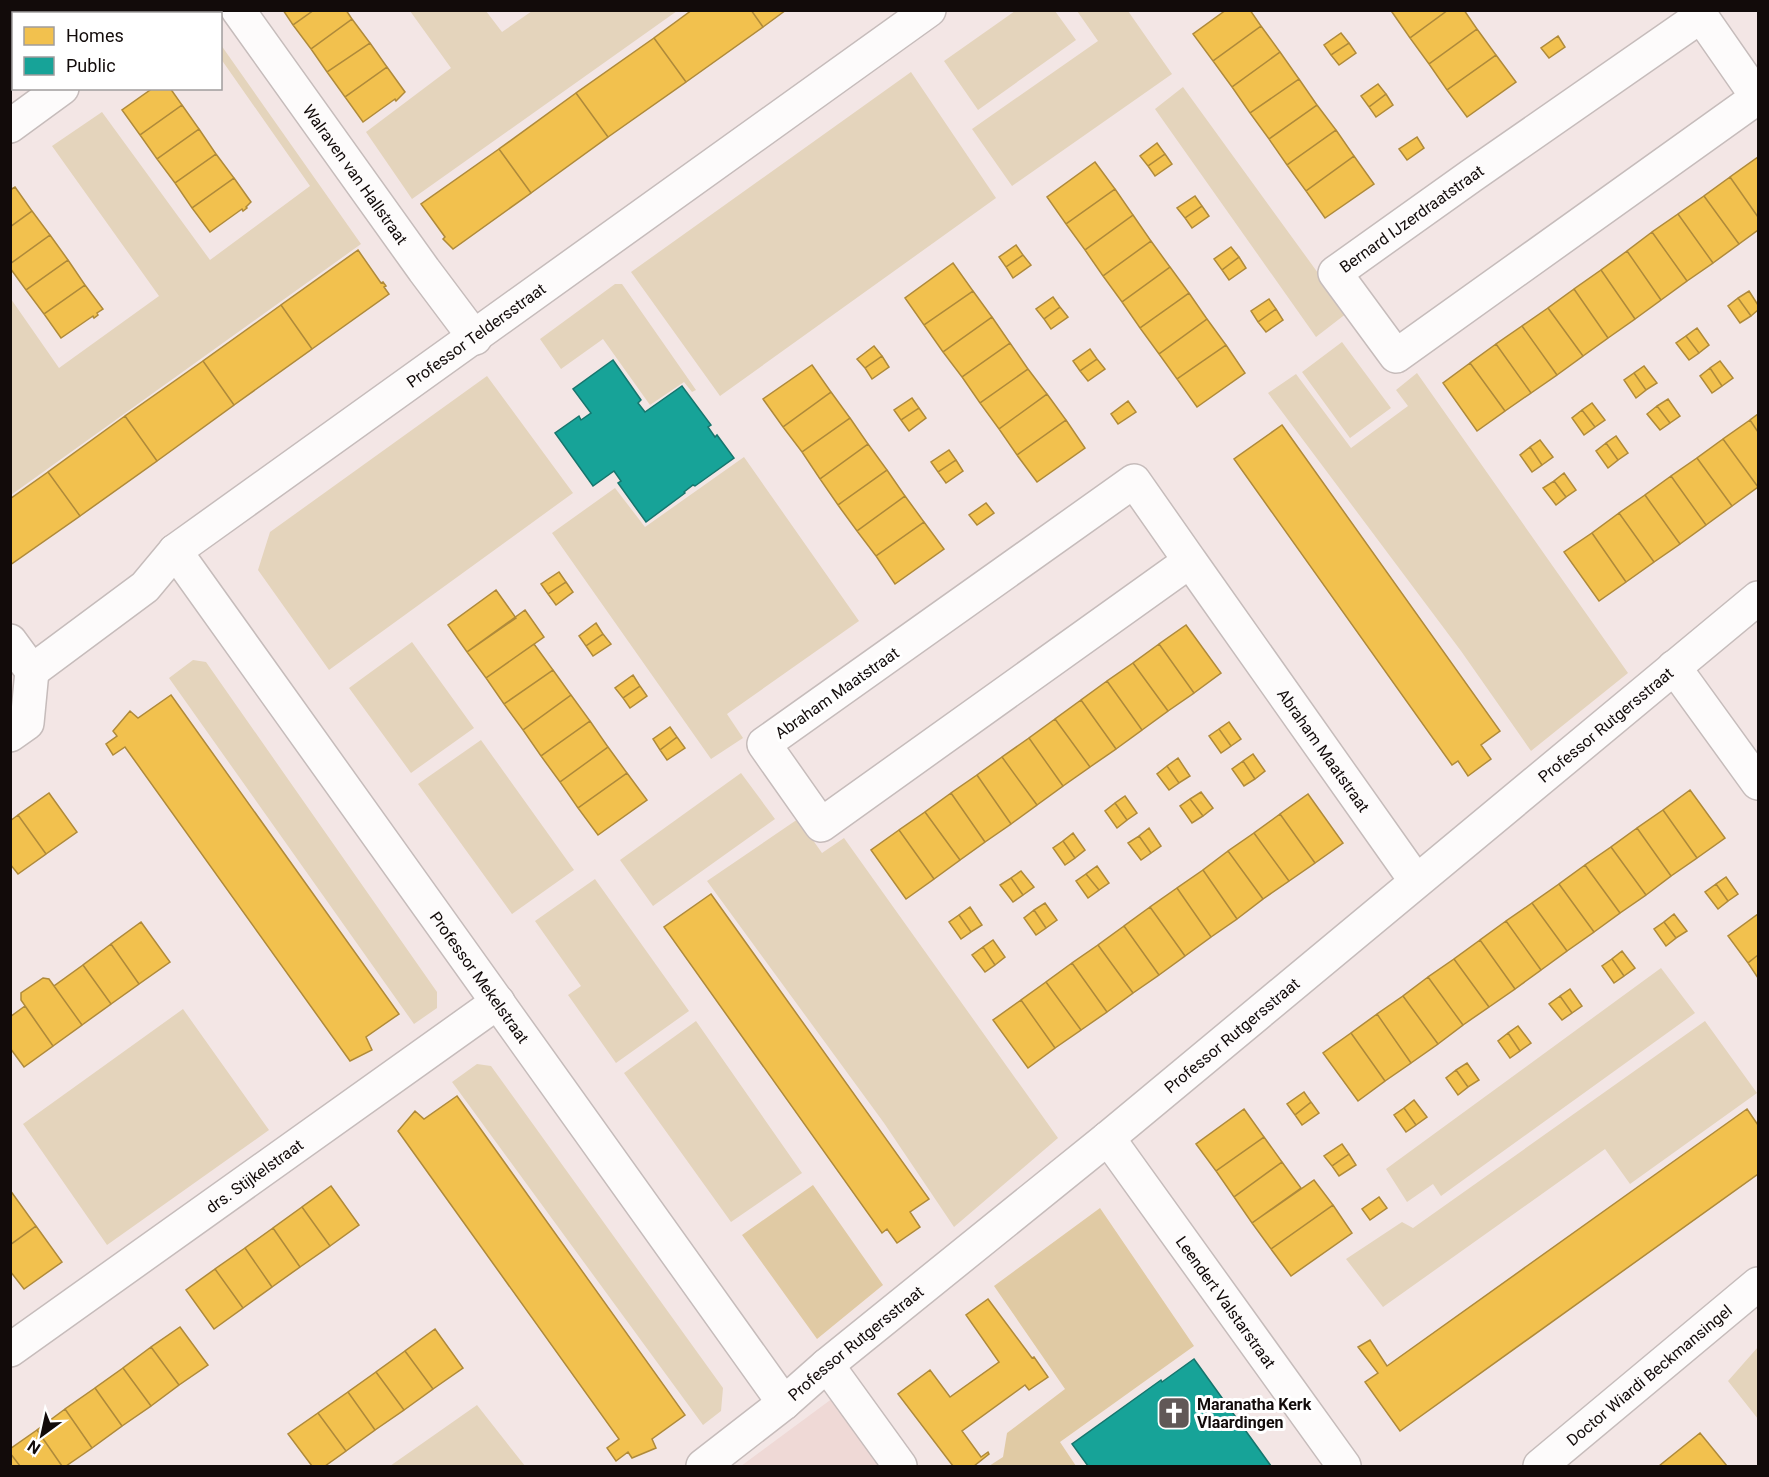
<svg xmlns="http://www.w3.org/2000/svg" width="1769" height="1477" viewBox="0 0 1769 1477" font-family="Roboto,sans-serif">
  <style>
    .built { fill: #efd9d6 }
    .green { fill: #e4d4bc }
    .forest { fill: #e0caa4 }
    .homes { fill: #f2c14e; stroke: #af8a3a; stroke-width: 1.5 }
    .public { fill: #17a398; stroke: #16756d; stroke-width: 1.5 }
    .lines { fill: none; stroke-linecap: round; stroke-linejoin: round }
    .minor-casing { stroke: #c6bcbb; stroke-width: 36 }
    .tertiary-casing { stroke: #c6bcbb; stroke-width: 36 }
    .minor { stroke: #fdfbfb; stroke-width: 33 }
    .tertiary { stroke: #fdfbfb; stroke-width: 33 }
    .labels { text-anchor: middle; dominant-baseline: central; stroke-width: 6; stroke-linejoin: round; paint-order: stroke }
    .street-label { font-size: 16px; fill: #120b0a; stroke: #fff }
    .poi-label { font-size: 16px; font-weight: bold; fill: #120b0a; stroke: #fff; text-anchor: start }
  </style>
  <rect width="100%" height="100%" fill="#f3e6e5"/>
  <path class="built" d="M833,1398L879,1466H741Z"/>
  <path class="green" d="M410,11H486L502,32L532,11H677L412,199L366,132L451,68Z
    M1015,11H1055L1076,40L978,110L944,61Z
    M1077,11H1128L1172,74L1012,186L972,129L1098,41Z
    M221,45L361,244L11,495V299L59,368L159,296L52,146L102,112L210,260L310,186L221,59Z
    M911,72L996,198L720,396L631,272Z
    M1183,87L1347,313L1316,337L1155,109Z
    M615,284H622L696,390L692,392L684,382L650,405L603,339L561,369L540,339Z
    M1342,342L1391,408L1350,438L1302,372Z
    M1417,373L1628,673L1531,751L1461,651L1268,393L1296,374L1351,448L1408,406L1396,390Z
    M487,376L573,493L329,670L258,570L270,532Z
    M744,457L859,621L727,714L743,738L711,759L552,533L615,488L645,527Z
    M412,642L474,728L411,773L349,688Z
    M193,660L206,662L437,992V1008L414,1024L169,678Z
    M481,740L574,870L512,914L418,784Z
    M741,773L775,819L653,906L620,860Z
    M798,819L822,853L844,838L1058,1138L954,1227L884,1123L707,881Z
    M595,879L689,1011L616,1063L568,995L581,986L535,921Z
    M1661,968L1695,1013L1441,1196L1433,1184L1407,1202L1386,1169Z
    M183,1009L269,1130L107,1245L23,1124Z
    M696,1021L802,1173L731,1222L624,1073Z
    M1705,1021L1757,1093L1630,1184L1605,1149L1383,1307L1346,1259L1402,1222L1413,1228Z
    M477,1064L491,1066L723,1388L721,1411L703,1425L452,1082Z
    M1758,1347V1419L1728,1381Z
    M477,1405L525,1466H390Z"/>
  <path class="forest" d="M813,1185L883,1285L817,1339L742,1235Z
    M1100,1208L1194,1346L1060,1442L1076,1466H989L1003,1457L1007,1433L1065,1389L994,1286Z"/>
  <path class="homes" d="M283,10H314L293,25Z
    M314,10H346L352,19L311,49L293,25Z
    M692,10H751L763,27L686,82L654,38Z
    M751,10H786L763,27Z
    M1226,10H1250L1261,26L1213,61L1193,34Z
    M1394,10H1448L1410,38L1392,12Z
    M1448,10H1464L1477,29L1429,64L1410,38Z
    M352,19L370,43L327,72L311,49Z
    M1261,26L1280,52L1232,87L1213,61Z
    M1477,29L1496,55L1447,90L1429,64Z
    M1341,33L1349,43L1331,55L1324,45Z
    M1558,36L1565,47L1549,58L1541,48Z
    M654,38L686,82L608,137L576,93Z
    M370,43L387,67L345,97L327,72Z
    M1349,43L1356,53L1339,65L1331,55Z
    M1280,52L1299,79L1250,113L1232,87Z
    M1496,55L1516,82L1467,117L1447,90Z
    M387,67L405,92L396,101L395,99L363,122L345,97Z
    M1299,79L1317,105L1269,139L1250,113Z
    M1378,84L1386,94L1369,107L1361,96Z
    M153,88H170L182,105L140,135L122,110Z
    M576,93L608,137L531,193L499,149Z
    M1386,94L1393,105L1376,117L1369,107Z
    M182,105L199,129L157,159L140,135Z
    M1317,105L1336,130L1287,165L1269,139Z
    M199,129L216,154L175,183L157,159Z
    M1336,130L1354,156L1306,191L1287,165Z
    M1417,137L1424,148L1407,160L1399,149Z
    M1157,143L1165,154L1148,166L1140,156Z
    M499,149L531,193L453,249L443,239L445,237L421,204Z
    M216,154L234,178L192,208L175,183Z
    M1165,154L1172,164L1155,176L1148,166Z
    M1354,156L1374,184L1325,218L1306,191Z
    M1758,157V217L1730,177Z
    M1095,162L1115,189L1066,224L1047,197Z
    M1730,177L1758,217V230L1739,244L1704,196Z
    M234,178L251,202L246,207L247,208L243,211L242,209L210,232L192,208Z
    M15,187L32,211L10,227V190Z
    M1115,189L1133,215L1085,250L1066,224Z
    M1195,196L1202,206L1185,218L1177,208Z
    M1704,196L1739,244L1713,263L1678,214Z
    M1202,206L1209,216L1192,228L1185,218Z
    M32,211L50,235L10,264V227Z
    M1678,214L1713,263L1687,281L1652,232Z
    M1133,215L1151,241L1103,276L1085,250Z
    M1652,232L1687,281L1661,300L1627,251Z
    M50,235L68,260L26,290L10,268V264Z
    M1151,241L1170,267L1122,302L1103,276Z
    M1016,245L1023,255L1006,267L999,257Z
    M1231,247L1239,257L1222,270L1214,259Z
    M358,250L381,283L383,282L386,286L384,287L389,294L312,349L281,305Z
    M1627,251L1661,300L1635,319L1601,270Z
    M1023,255L1031,265L1013,278L1006,267Z
    M1239,257L1246,268L1229,280L1222,270Z
    M68,260L85,285L44,314L26,290Z
    M953,263L973,291L924,325L905,298Z
    M1170,267L1189,293L1140,328L1122,302Z
    M1601,270L1635,319L1608,338L1574,289Z
    M85,285L103,309L97,313L98,315L94,318L93,316L61,338L44,314Z
    M1574,289L1608,338L1583,356L1548,308Z
    M973,291L992,317L943,352L924,325Z
    M1749,291L1758,305V310L1751,316L1738,298Z
    M1189,293L1207,319L1159,354L1140,328Z
    M1053,297L1060,307L1044,319L1036,309Z
    M1738,298L1751,316L1740,323L1728,306Z
    M1269,299L1276,309L1258,322L1251,311Z
    M281,305L312,349L234,405L203,361Z
    M1060,307L1068,317L1051,329L1044,319Z
    M1548,308L1583,356L1557,375L1522,326Z
    M1276,309L1283,320L1266,332L1258,322Z
    M992,317L1010,343L962,377L943,352Z
    M1207,319L1226,345L1177,379L1159,354Z
    M1522,326L1557,375L1531,393L1496,344Z
    M1697,328L1709,345L1699,353L1686,336Z
    M1686,336L1699,353L1689,360L1676,343Z
    M1010,343L1028,369L980,403L962,377Z
    M1496,344L1531,393L1505,411L1470,363Z
    M1226,345L1245,373L1197,407L1177,379Z
    M874,346L882,356L865,368L857,359Z
    M1090,349L1097,359L1080,371L1073,361Z
    M882,356L889,367L872,379L865,368Z
    M1097,359L1105,369L1088,381L1080,371Z
    M203,361L234,405L157,461L125,416Z
    M1720,361L1733,378L1722,386L1710,368Z
    M1470,363L1505,411L1477,431L1443,383Z
    M812,365L831,392L783,427L763,399Z
    M1644,366L1657,383L1646,390L1634,373Z
    M1710,368L1722,386L1712,393L1700,376Z
    M1028,369L1047,394L999,429L980,403Z
    M1634,373L1646,390L1636,398L1624,380Z
    M831,392L850,418L802,452L783,427Z
    M1047,394L1066,420L1017,455L999,429Z
    M912,398L919,408L901,420L894,410Z
    M1668,399L1680,416L1670,423L1657,406Z
    M1128,401L1136,412L1118,424L1111,414Z
    M1592,403L1605,420L1595,427L1582,410Z
    M1657,406L1670,423L1660,430L1647,414Z
    M919,408L926,418L909,431L901,420Z
    M1582,410L1595,427L1584,435L1572,418Z
    M1758,414V432L1750,420Z
    M125,416L157,461L80,516L48,472Z
    M850,418L868,444L820,479L802,452Z
    M1066,420L1085,448L1037,482L1017,455Z
    M1750,420L1758,432V487L1723,439Z
    M1282,425L1500,731L1481,745L1491,759L1468,776L1458,761L1452,765L1234,459Z
    M1616,436L1628,453L1618,460L1606,443Z
    M1723,439L1758,487L1732,506L1697,458Z
    M1540,440L1553,457L1542,465L1530,447Z
    M1606,443L1618,460L1608,468L1596,451Z
    M868,444L887,470L838,505L820,479Z
    M1530,447L1542,465L1532,472L1520,455Z
    M949,450L956,460L938,472L931,462Z
    M1697,458L1732,506L1706,525L1671,476Z
    M956,460L963,471L946,483L938,472Z
    M887,470L905,496L857,531L838,505Z
    M48,472L80,516L10,565V499Z
    M1564,473L1576,490L1566,497L1554,481Z
    M1671,476L1706,525L1680,544L1645,495Z
    M1554,481L1566,497L1556,505L1543,488Z
    M1645,495L1680,544L1654,562L1619,513Z
    M905,496L924,522L876,556L857,531Z
    M986,503L994,513L977,525L969,515Z
    M1619,513L1654,562L1626,582L1592,533Z
    M924,522L944,549L895,584L876,556Z
    M1592,533L1626,582L1599,601L1564,552Z
    M559,572L566,582L548,594L541,584Z
    M566,582L573,592L556,605L548,594Z
    M496,590L516,618L467,652L448,625Z
    M525,610L544,637L486,678L467,652Z
    M596,623L603,634L586,646L579,636Z
    M1186,625L1221,673L1194,693L1159,644Z
    M603,634L611,644L593,656L586,646Z
    M534,644L553,670L504,704L486,678Z
    M1159,644L1194,693L1168,711L1133,663Z
    M1133,663L1168,711L1142,730L1107,681Z
    M553,670L571,695L523,730L504,704Z
    M633,675L640,686L623,698L615,688Z
    M1107,681L1142,730L1116,749L1081,700Z
    M640,686L647,696L630,708L623,698Z
    M171,695L399,1014L366,1037L372,1050L350,1061L125,747L113,755L106,744L117,736L113,731L130,711L138,718Z
    M571,695L590,721L541,756L523,730Z
    M1081,700L1116,749L1090,767L1055,719Z
    M1055,719L1090,767L1063,786L1029,738Z
    M590,721L608,747L560,782L541,756Z
    M1229,722L1241,739L1231,746L1219,729Z
    M670,727L677,737L660,750L653,739Z
    M1219,729L1231,746L1221,753L1209,736Z
    M677,737L685,748L667,760L660,750Z
    M1029,738L1063,786L1037,805L1002,757Z
    M608,747L627,773L578,808L560,782Z
    M1253,754L1265,771L1255,779L1243,761Z
    M1002,757L1037,805L1011,824L977,775Z
    M1178,758L1190,776L1179,783L1167,766Z
    M1243,761L1255,779L1244,786L1232,769Z
    M1167,766L1179,783L1169,790L1157,774Z
    M627,773L647,800L598,835L578,808Z
    M977,775L1011,824L985,842L951,793Z
    M1690,790L1725,838L1697,858L1663,810Z
    M1201,792L1213,808L1203,816L1190,799Z
    M49,793L77,832L46,854L18,815Z
    M951,793L985,842L960,860L925,812Z
    M1308,794L1343,843L1315,863L1280,814Z
    M1125,796L1137,813L1127,820L1115,803Z
    M1190,799L1203,816L1192,823L1180,806Z
    M1115,803L1127,820L1117,828L1105,811Z
    M1663,810L1697,858L1671,876L1637,828Z
    M925,812L960,860L934,879L899,830Z
    M1280,814L1315,863L1289,881L1254,833Z
    M18,815L46,854L18,874L10,864V821Z
    M1149,828L1161,846L1151,853L1139,836Z
    M1637,828L1671,876L1646,895L1611,847Z
    M899,830L934,879L906,899L871,850Z
    M1073,833L1085,850L1075,858L1063,841Z
    M1254,833L1289,881L1263,899L1228,851Z
    M1139,836L1151,853L1141,860L1128,843Z
    M1063,841L1075,858L1065,865L1053,848Z
    M1611,847L1646,895L1620,913L1585,865Z
    M1228,851L1263,899L1237,919L1203,870Z
    M1585,865L1620,913L1594,932L1559,884Z
    M1097,866L1109,883L1099,890L1086,874Z
    M1203,870L1237,919L1211,937L1177,888Z
    M1021,871L1034,887L1023,895L1011,878Z
    M1086,874L1099,890L1088,898L1076,881Z
    M1726,877L1738,894L1728,901L1716,884Z
    M1011,878L1023,895L1013,902L1000,885Z
    M1559,884L1594,932L1567,951L1532,903Z
    M1716,884L1728,901L1718,909L1705,892Z
    M1177,888L1211,937L1185,956L1150,907Z
    M711,894L929,1199L910,1212L920,1227L897,1243L887,1229L882,1233L664,927Z
    M1045,903L1057,920L1046,928L1034,910Z
    M1532,903L1567,951L1541,970L1506,921Z
    M970,907L982,925L971,932L959,915Z
    M1150,907L1185,956L1159,975L1124,926Z
    M1034,910L1046,928L1036,935L1024,918Z
    M1674,914L1687,931L1676,938L1664,922Z
    M1758,914V955L1748,963L1728,936Z
    M959,915L971,932L961,939L949,922Z
    M1506,921L1541,970L1515,989L1480,940Z
    M141,922L170,962L139,984L111,944Z
    M1664,922L1676,938L1666,946L1654,929Z
    M1124,926L1159,975L1133,993L1098,945Z
    M993,940L1005,957L995,965L983,947Z
    M1480,940L1515,989L1489,1007L1454,959Z
    M111,944L139,984L111,1004L83,965Z
    M1098,945L1133,993L1107,1012L1072,963Z
    M983,947L995,965L985,972L972,955Z
    M1622,951L1635,968L1624,976L1612,959Z
    M1758,955V978L1748,963Z
    M1454,959L1489,1007L1463,1025L1428,977Z
    M1612,959L1624,976L1614,983L1602,966Z
    M1072,963L1107,1012L1081,1030L1046,982Z
    M83,965L111,1004L82,1025L54,986Z
    M1428,977L1463,1025L1438,1044L1403,996Z
    M43,978L49,979L82,1025L53,1046L21,1000V993Z
    M1046,982L1081,1030L1055,1048L1021,1000Z
    M1570,989L1582,1006L1572,1013L1560,996Z
    M1403,996L1438,1044L1411,1063L1377,1014Z
    M1560,996L1572,1013L1562,1020L1549,1004Z
    M1021,1000L1055,1048L1028,1068L993,1020Z
    M25,1006L53,1046L24,1067L10,1048V1017Z
    M1377,1014L1411,1063L1385,1081L1351,1033Z
    M1518,1026L1531,1043L1520,1051L1508,1033Z
    M1351,1033L1385,1081L1358,1101L1323,1053Z
    M1508,1033L1520,1051L1510,1058L1498,1041Z
    M1467,1063L1479,1080L1468,1087L1456,1070Z
    M1456,1070L1468,1087L1458,1095L1446,1078Z
    M1304,1092L1311,1102L1295,1115L1287,1104Z
    M457,1096L685,1415L652,1439L656,1448L632,1458L628,1452L616,1461L607,1448L619,1439L398,1131L415,1111L424,1119Z
    M1414,1100L1427,1117L1416,1125L1404,1108Z
    M1311,1102L1319,1113L1302,1125L1295,1115Z
    M1404,1108L1416,1125L1406,1132L1394,1115Z
    M1244,1109L1264,1137L1216,1171L1196,1144Z
    M1747,1109L1758,1125V1174L1400,1431L1365,1382L1378,1373L1358,1347L1370,1340L1387,1366Z
    M1264,1137L1282,1162L1234,1197L1216,1171Z
    M1342,1144L1349,1154L1332,1166L1324,1156Z
    M1349,1154L1356,1165L1339,1176L1332,1166Z
    M1282,1162L1301,1188L1252,1223L1234,1197Z
    M1314,1180L1333,1205L1271,1249L1252,1223Z
    M331,1186L359,1225L330,1246L302,1207Z
    M10,1190L36,1226L10,1245Z
    M1379,1197L1387,1208L1370,1220L1362,1209Z
    M1333,1205L1352,1233L1291,1276L1271,1249Z
    M302,1207L330,1246L300,1267L273,1228Z
    M36,1226L62,1262L24,1289L10,1271V1245Z
    M273,1228L300,1267L272,1287L245,1248Z
    M245,1248L272,1287L243,1308L215,1269Z
    M215,1269L243,1308L214,1329L186,1290Z
    M988,1299L1032,1358L1034,1357L1048,1377L1029,1390L1025,1385L962,1431L981,1457L988,1452L989,1454L974,1466H953L898,1394L930,1370L950,1397L999,1362L966,1315Z
    M180,1327L208,1365L179,1385L151,1347Z
    M435,1329L463,1368L433,1389L405,1351Z
    M151,1347L179,1385L151,1406L123,1368Z
    M405,1351L433,1389L404,1410L376,1372Z
    M123,1368L151,1406L122,1426L95,1388Z
    M376,1372L404,1410L375,1430L348,1392Z
    M95,1388L122,1426L92,1448L65,1409Z
    M348,1392L375,1430L346,1451L318,1413Z
    M65,1409L92,1448L66,1466H62L37,1430Z
    M318,1413L346,1451L325,1466H312L288,1434Z
    M37,1430L62,1466H20L10,1453V1449Z
    M1700,1433L1727,1466H1659Z
    M10,1453L20,1466H10Z"/>
  <path class="public" d="M613,360L641,400L638,403L645,412L682,386L711,425L708,427L715,437L717,435L734,458L695,486L693,485L684,492L685,493L646,522L618,483L621,481L614,471L593,486L555,433L579,416L581,420L591,413L573,389Z
    M1194,1359L1271,1466H1088L1072,1444L1161,1380L1162,1382Z"/>
  <g class="lines">
    <g class="minor-casing">
      <g id="minor">
        <path d="M48,10L50,14"/>
        <path id="s1" d="M238,10L424,270L475,338"/>
        <path d="M166,14L170,10"/>
        <path id="s2" d="M1758,97L1396,356L1335,273L1471,176L1701,16L1758,98"/>
        <path d="M10,126L62,88"/>
        <path id="s3" d="M175,551L784,1403"/>
        <path id="s4" d="M1190,561L1134,481L764,744L821,825L1190,561L1416,881"/>
        <path d="M10,641L32,671"/>
        <path d="M1674,667L1758,783"/>
        <path id="s5" d="M32,671L145,587L175,551L929,10"/>
        <path d="M10,735L27,723L32,671"/>
        <path id="s6" d="M1108,1138L1344,1466"/>
        <path id="s7" d="M10,1350L498,1002"/>
        <path d="M827,1365L900,1466"/>
        <path id="s8" d="M703,1466L784,1403L827,1365L1108,1138L1758,598"/>
      </g>
    </g>
    <g class="tertiary-casing">
      <g id="tertiary">
        <path id="s9" d="M1540,1466L1758,1284"/>
      </g>
    </g>
    <use href="#minor" class="minor"/>
    <use href="#tertiary" class="tertiary"/>
  </g>
  <defs>
    <g id="church-square" transform="scale(1.725)"><rect x="-9" y="-9" width="18" height="18" rx="4" fill="#615857" stroke="#fff"/><path d="M-1.2-6h2.4v3.5h3.3v2.4h-3.3V6h-2.4V-.1h-3.3v-2.4h3.3Z" fill="#fff"/></g>
  </defs>
  <g fill-rule="evenodd">
    <use href="#church-square" x="1174" y="1413"/>
  </g>
  <g class="labels">
    <g class="street-label">
      <text stroke="none"><textPath href="#s1" startOffset="202">Walraven van Hallstraat</textPath></text>
      <text stroke="none"><textPath href="#s2" startOffset="642">Bernard IJzerdraatstraat</textPath></text>
      <text stroke="none"><textPath href="#s5" startOffset="558">Professor Teldersstraat</textPath></text>
      <text transform="translate(837 693) rotate(-35)">Abraham Maatstraat</text>
      <text stroke="none"><textPath href="#s8" startOffset="1168">Professor Rutgersstraat</textPath></text>
      <text stroke="none"><textPath href="#s4" startOffset="1336">Abraham Maatstraat</textPath></text>
      <text stroke="none"><textPath href="#s3" startOffset="524">Professor Mekelstraat</textPath></text>
      <text stroke="none"><textPath href="#s8" startOffset="682">Professor Rutgersstraat</textPath></text>
      <text stroke="none"><textPath href="#s7" startOffset="300">drs. Stijkelstraat</textPath></text>
      <text stroke="none"><textPath href="#s6" startOffset="202">Leendert Valstarstraat</textPath></text>
      <text stroke="none"><textPath href="#s8" startOffset="196">Professor Rutgersstraat</textPath></text>
      <text stroke="none"><textPath href="#s9" startOffset="142">Doctor Wiardi Beckmansingel</textPath></text>
    </g>
    <g class="poi-label">
      <text x="1197" y="1404">Maranatha Kerk<tspan x="1197" dy="18">Vlaardingen</tspan></text>
    </g>
  </g>
  <rect width="1769" height="1477" fill="none" stroke="#120b0a" stroke-width="24"/>
  <rect x="12" y="12" width="210" height="78" fill="#ffffff" stroke="#a09d9d" stroke-width="1.5"/>
  <rect x="24" y="27" width="30" height="18" fill="#f2c14e" stroke="#a09d9d" stroke-width="1.5"/>
  <text x="66" y="42" font-size="18" fill="#120b0a">Homes</text>
  <rect x="24" y="57" width="30" height="18" fill="#17a398" stroke="#a09d9d" stroke-width="1.5"/>
  <text x="66" y="72" font-size="18" fill="#120b0a">Public</text>
  <g transform="translate(42 1435) rotate(213)" stroke="#ffffff" stroke-width="4.5" paint-order="stroke">
  <path d="M0-4.5L10 22L0 15L-10 22Z" fill="#120b0a"/>
  <text y="-9" font-size="16" font-weight="bold" text-anchor="middle" fill="#120b0a">N</text>
  </g>
</svg>
